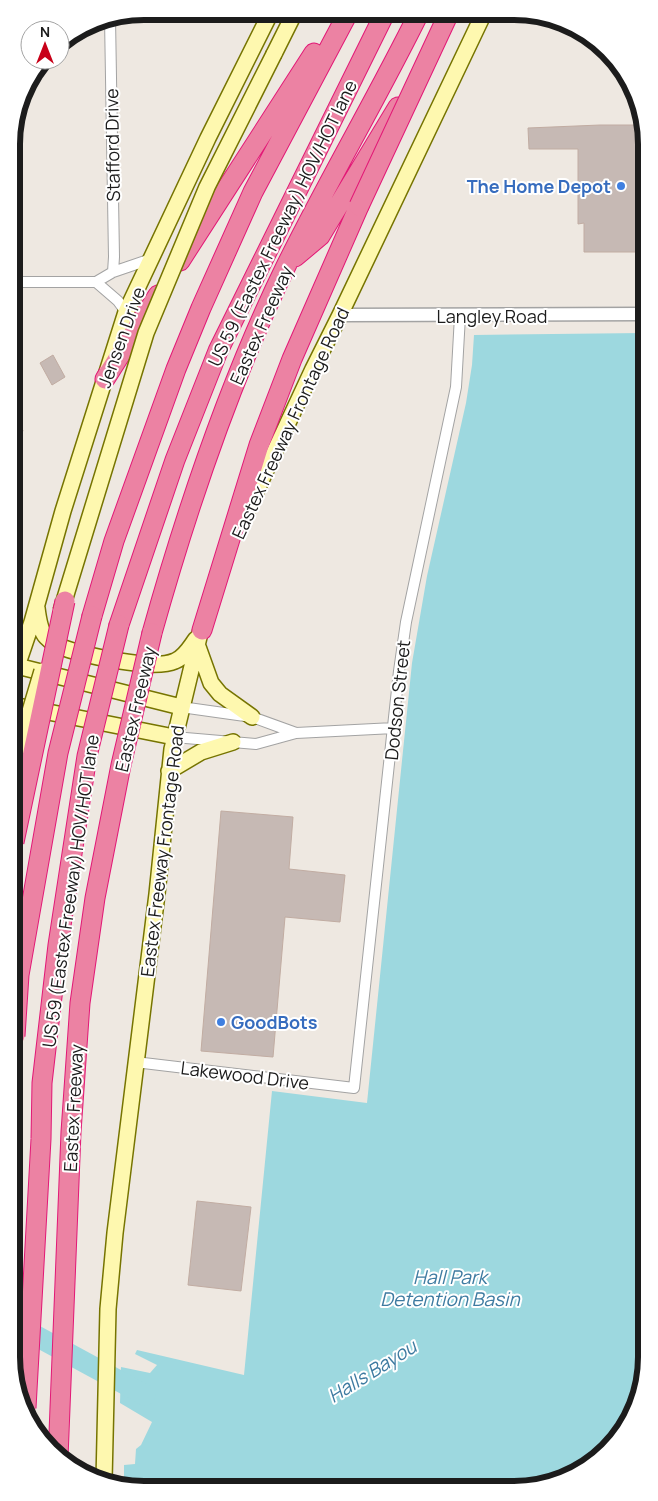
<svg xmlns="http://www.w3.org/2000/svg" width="658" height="1501" viewBox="0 0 658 1501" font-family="Manrope,sans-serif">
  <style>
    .water { fill: #9dd8df }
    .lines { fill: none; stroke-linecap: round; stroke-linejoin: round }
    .river { stroke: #9dd8df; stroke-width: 21 }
    .building { fill: #c6b9b4; stroke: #c1aca2 }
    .minor-casing { stroke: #a3a3a3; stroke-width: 12 }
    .tertiary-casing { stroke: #a3a3a3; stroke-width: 15 }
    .secondary-casing { stroke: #767400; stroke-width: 18 }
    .motorway-casing { stroke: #e21876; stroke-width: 21 }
    .minor { stroke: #fff; stroke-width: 10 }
    .tertiary { stroke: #fff; stroke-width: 12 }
    .secondary { stroke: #fef8af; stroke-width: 15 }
    .motorway { stroke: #ec82a3; stroke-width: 19 }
    .secondary-bridge-casing { stroke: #767400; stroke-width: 18; stroke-linecap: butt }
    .motorway-bridge-casing { stroke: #e21876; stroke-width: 21; stroke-linecap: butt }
    .secondary-bridge { stroke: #fef8af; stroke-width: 15 }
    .motorway-bridge { stroke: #ec82a3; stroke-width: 19 }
    .shop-dot { fill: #3f7fe0; stroke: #fff; stroke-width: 2 }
    .labels { text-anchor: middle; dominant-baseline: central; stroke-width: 4; stroke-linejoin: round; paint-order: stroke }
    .street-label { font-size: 18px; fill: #1c1c1c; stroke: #fff }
    .shop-label { font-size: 18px; font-weight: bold; fill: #366cbe; stroke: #fff; text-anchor: end }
    .water-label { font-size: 19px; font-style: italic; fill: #3e7ba1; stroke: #fff }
    .rim { fill: none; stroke: #1c1c1c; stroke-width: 6 }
  </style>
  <rect width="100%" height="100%" fill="#eee8e1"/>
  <path class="water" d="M643,333L646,1366L637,1408L614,1444L549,1485L124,1487V1465L135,1464L136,1449L141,1445L152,1422L120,1403L121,1367L150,1373L157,1365L135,1354L137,1350L244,1375L272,1091L367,1103L412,663L427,576L466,403L472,365L474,335Z"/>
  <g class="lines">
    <path class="river" d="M16,1325L145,1395"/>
  </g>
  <path class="building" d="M600,125H642L643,252H584V223L578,224V149H529L528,128Z
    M53,355L65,377L52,385L40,363Z
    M13,427L23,430L15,458L13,457Z
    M221,811L293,817L289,869L345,875L340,922L285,917L273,1057L201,1051Z
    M197,1201L251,1207L241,1291L188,1285Z"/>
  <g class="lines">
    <g class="minor-casing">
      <path id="minor" d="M110,18L114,257L113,272
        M12,282H96L113,272L151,259
        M96,282L118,301L126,312
        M181,707L252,717L296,733
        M174,737L256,744L296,733L394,728
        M135,1062L354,1088L399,671L406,622L456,387L460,316"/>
    </g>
    <g class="tertiary-casing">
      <path id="tertiary" d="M340,315L643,314"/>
    </g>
    <g class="secondary-casing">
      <path id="secondary" d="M274,54L295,12
        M246,513L313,369L340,315L484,13
        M37,608C38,616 40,631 46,637C49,640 54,645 58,646C82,655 153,671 175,661C185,657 190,647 196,639
        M197,644L211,683L220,694L252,717
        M17,666L181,707
        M13,678L32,622L63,511L126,312L208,138L271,12
        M13,705L174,737
        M169,771L201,752L233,742
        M104,1480L108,1309L115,1233L157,894L172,749L200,633L205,621"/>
    </g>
    <g class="motorway-casing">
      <path id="motorway" d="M295,257L320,236L398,107
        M180,261L314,53
        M105,379L158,295
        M92,616L114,541L176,369L201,308L253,192L348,13
        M119,625L175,460L218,351L385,13
        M202,630L259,445L292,359L359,206
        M152,633C187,508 229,382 287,264C329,179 377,98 419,13"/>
    </g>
    <use href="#minor" class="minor"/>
    <use href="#tertiary" class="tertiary"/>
    <use href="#secondary" class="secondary"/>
    <use href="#motorway" class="motorway"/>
    <g class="secondary-bridge-casing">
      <path id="secondary-bridge" d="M61,611L146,333L207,187L274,54
        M14,765L42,671"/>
    </g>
    <g class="motorway-bridge-casing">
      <path id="motorway-bridge" d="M359,206L449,13
        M14,842L65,601
        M15,1036L19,975L58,753L92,616
        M26,1408L41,1139L42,1083L58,945L87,756L119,625
        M58,1458L71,1132L80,1003L95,898L121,765L152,633"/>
    </g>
    <use href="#secondary-bridge" class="secondary-bridge"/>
    <use href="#motorway-bridge" class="motorway-bridge"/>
  </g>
  <g class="shop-dot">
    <circle cx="621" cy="186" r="5"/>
    <circle cx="221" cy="1022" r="5"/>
  </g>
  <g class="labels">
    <g class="street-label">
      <text transform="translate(112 145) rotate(-91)">Stafford Drive</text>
      <text transform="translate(282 223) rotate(-64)">US 59 (Eastex Freeway) HOV/HOT lane</text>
      <text x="492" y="316">Langley Road</text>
      <text transform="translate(261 325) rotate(-66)">Eastex Freeway</text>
      <text transform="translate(121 337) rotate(-70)">Jensen Drive</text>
      <text transform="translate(290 423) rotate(-65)">Eastex Freeway Frontage Road</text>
      <text transform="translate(397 700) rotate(-84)">Dodson Street</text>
      <text transform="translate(135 709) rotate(-77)">Eastex Freeway</text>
      <text transform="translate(162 851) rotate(-83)">Eastex Freeway Frontage Road</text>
      <text transform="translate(70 891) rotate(-82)">US 59 (Eastex Freeway) HOV/HOT lane</text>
      <text transform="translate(245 1075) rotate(7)">Lakewood Drive</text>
      <text transform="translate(73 1108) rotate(-87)">Eastex Freeway</text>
    </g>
    <g class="shop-label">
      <text x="611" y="186">The Home Depot</text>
      <text x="231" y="1022" text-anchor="start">GoodBots</text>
    </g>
    <g class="water-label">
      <text x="450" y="1277">Hall Park<tspan x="450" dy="22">Detention Basin</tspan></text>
      <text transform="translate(372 1371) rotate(-32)">Halls Bayou</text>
    </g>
  </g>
  <path d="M0 0H658V1501H0ZM144 20H514A124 124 0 0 1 638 144V1357A124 124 0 0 1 514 1481H144A124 124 0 0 1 20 1357V144A124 124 0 0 1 144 20Z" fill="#fff" fill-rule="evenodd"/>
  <path class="rim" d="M144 20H514A124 124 0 0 1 638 144V1357A124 124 0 0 1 514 1481H144A124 124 0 0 1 20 1357V144A124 124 0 0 1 144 20Z"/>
  <g transform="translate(45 45)"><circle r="24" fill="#ffffff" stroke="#a4a4a4"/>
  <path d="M0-4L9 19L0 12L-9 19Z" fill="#c80018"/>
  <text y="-8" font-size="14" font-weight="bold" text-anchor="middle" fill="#1c1c1c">N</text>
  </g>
</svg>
